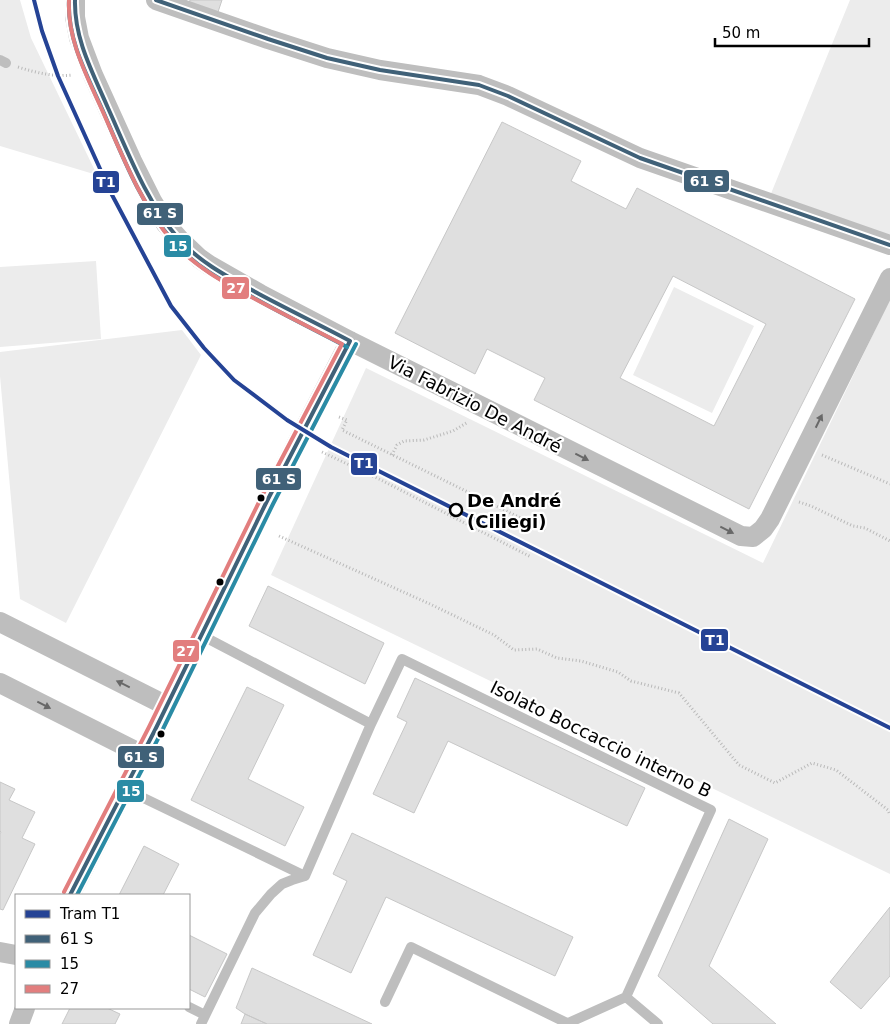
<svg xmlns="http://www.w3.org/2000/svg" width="890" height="1024" viewBox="0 0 890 1024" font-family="'DejaVu Sans',sans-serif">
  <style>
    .green { fill: #ececec }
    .building { fill: #dfdfdf; stroke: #c7c7c7; fill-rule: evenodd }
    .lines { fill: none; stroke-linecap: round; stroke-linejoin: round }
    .path { stroke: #b9b9b9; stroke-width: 3; stroke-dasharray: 1 2.5; stroke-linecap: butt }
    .lane { stroke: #bebebe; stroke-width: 10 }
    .street { stroke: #bebebe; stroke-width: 20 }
    .bus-1-casing { stroke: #fff; stroke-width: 8 }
    .bus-2-casing { stroke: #fff; stroke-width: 8 }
    .bus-3-casing { stroke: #fff; stroke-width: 8 }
    .bus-1 { stroke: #406178; stroke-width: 4 }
    .bus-2 { stroke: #2a8ba5; stroke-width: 4 }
    .bus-3 { stroke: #e27e7e; stroke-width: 4 }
    .tram-1-casing { stroke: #fff; stroke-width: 8 }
    .tram-1 { stroke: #254395; stroke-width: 4 }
    .oneway { fill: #686868 }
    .bus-dot { fill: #000; stroke: #fff; stroke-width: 2 }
    .stop-dot { fill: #fff; stroke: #000; stroke-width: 2.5 }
    .labels { text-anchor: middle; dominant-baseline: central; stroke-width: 4.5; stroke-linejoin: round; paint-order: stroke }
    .street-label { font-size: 18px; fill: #000; stroke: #fff }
    .stop-label { font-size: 18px; font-weight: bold; fill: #000; stroke: #fff; text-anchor: start }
    .line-badge { stroke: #fff; stroke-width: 2 }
    .badge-label { font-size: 14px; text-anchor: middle; font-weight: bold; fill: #fff }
  </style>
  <rect width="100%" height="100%" fill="#fff"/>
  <path class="green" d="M0,0H20L31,38L97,175L0,146Z
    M850,0H890V238L770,196Z
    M96,261L101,339L0,347V267Z
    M674,287L754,326L712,413L633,375Z
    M890,299V874L271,575L366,368L763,563Z
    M182,330L201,355L66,623L20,599L0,376V352Z"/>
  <path class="building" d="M190,0H222L218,12L189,3Z
    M502,122L581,161L571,181L626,209L637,188L855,299L749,509L534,400L545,378L487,349L475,374L395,333ZM673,276L766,324L714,426L620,378Z
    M268,586L384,643L365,684L249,626Z
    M415,678L645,788L627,826L448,741L414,813L373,794L407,722L397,717Z
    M247,687L284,705L248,779L304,807L285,846L191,800Z
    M0,782L15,789L9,800L35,812L22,838L35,844L3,910L0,909V834L1,832L0,831Z
    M729,819L768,839L709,966L776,1024H713L658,976Z
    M352,833L573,937L555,976L386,897L351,973L313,955L347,881L333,874Z
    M144,846L179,864L163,895H119Z
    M890,907V976L861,1009L830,982Z
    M189,935L227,954L205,997L189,989Z
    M252,968L372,1024H267L245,1014L236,1008Z
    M70,1008H107L120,1014L115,1024H62Z
    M245,1014L267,1024H241Z"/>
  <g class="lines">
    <path class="path" d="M18,67C37,73 54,77 73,75
      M339,417L347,420L342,430L545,530
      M322,452L381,480L531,557
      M392,455L397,445L404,441L424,440L453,431L468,422
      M822,455L890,484
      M799,502L811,506L853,526L865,528L890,541
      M279,536L430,604L494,635L514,650L537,649L557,658L581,661L618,672L631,681L679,693L739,765L775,783L812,763L836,770L888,810L890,815"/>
    <path class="lane" d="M0,60L6,63
      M201,635L371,724
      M125,789L305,876
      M385,1002L411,947L567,1023
      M189,1007L205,1015
      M201,1024L255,913L271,894L282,884L292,880L305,876L371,724L402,659L711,810L626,997
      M566,1024L626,997L658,1024"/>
    <path class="street" d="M75,0V17L79,38L93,75L132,161L152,201L166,224L180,240L199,258L209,265L260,294L350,341L741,536L753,537L763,529L770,519L890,278
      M156,0L268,39L327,58L380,70L479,85L508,96L640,158L890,245
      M0,622L167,706
      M0,683L143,755
      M70,895L155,730L267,501L350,341
      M0,952L16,955
      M19,1024L25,1008"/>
    <g class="bus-1-casing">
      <path id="bus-1" d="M75,0C74,39 93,73 108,108C127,150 147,203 178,238C200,263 230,278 259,294C289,310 320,325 350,341
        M156,0L268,39L327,58L380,70L479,85L508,96L640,158L890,245
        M70,895L155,730L267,501L350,341"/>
    </g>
    <g class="bus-2-casing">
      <path id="bus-2" d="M69,0C67,40 87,75 103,111C122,155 141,205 173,241C195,267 226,283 256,299C286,316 317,331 347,347
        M77,895L161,733L273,504L356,344"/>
    </g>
    <g class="bus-3-casing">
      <path id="bus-3" d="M64,892L149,727L261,498L342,344C313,329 285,315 257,300C227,284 196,268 173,242C142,206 122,155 103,112C87,76 67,40 69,0"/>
    </g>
    <use href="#bus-1" class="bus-1"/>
    <use href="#bus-2" class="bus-2"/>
    <use href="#bus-3" class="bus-3"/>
    <g class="tram-1-casing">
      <path id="tram-1" d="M34,0L42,31L58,76L111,193L171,306L204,348L234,380L287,420L331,447L890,728"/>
    </g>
    <use href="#tram-1" class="tram-1"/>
  </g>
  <defs><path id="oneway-solid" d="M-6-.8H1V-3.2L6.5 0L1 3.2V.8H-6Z" transform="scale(1.25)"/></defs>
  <g class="oneway">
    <use href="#oneway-solid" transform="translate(819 421) rotate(-64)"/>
    <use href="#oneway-solid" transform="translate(582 457) rotate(27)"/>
    <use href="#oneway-solid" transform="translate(727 530) rotate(27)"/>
    <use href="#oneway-solid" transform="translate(123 684) rotate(-154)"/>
    <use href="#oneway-solid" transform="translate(44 705) rotate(27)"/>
  </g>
  <g class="bus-dot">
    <circle cx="261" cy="498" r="4.5"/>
    <circle cx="220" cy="582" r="4.5"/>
    <circle cx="161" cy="734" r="4.5"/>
  </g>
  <circle class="stop-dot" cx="456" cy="510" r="6"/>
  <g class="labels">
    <g class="street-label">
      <text transform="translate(475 404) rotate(27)">Via Fabrizio De André</text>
      <text transform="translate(601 739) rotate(26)">Isolato Boccaccio interno B</text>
    </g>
    <g class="stop-label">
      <text x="467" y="500">De André<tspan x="467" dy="21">(Ciliegi)</tspan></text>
    </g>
  </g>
  <g class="line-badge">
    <rect x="683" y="169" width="47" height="24" rx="5" fill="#406178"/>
    <rect x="92" y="170" width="28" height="24" rx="5" fill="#254395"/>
    <rect x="136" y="202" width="48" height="24" rx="5" fill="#406178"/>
    <rect x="163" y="234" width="29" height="24" rx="5" fill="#2a8ba5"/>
    <rect x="221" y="276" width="29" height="24" rx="5" fill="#e27e7e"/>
    <rect x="350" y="452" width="28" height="24" rx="5" fill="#254395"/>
    <rect x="255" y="467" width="47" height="24" rx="5" fill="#406178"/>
    <rect x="700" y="628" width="29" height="24" rx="5" fill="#254395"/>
    <rect x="172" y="639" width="28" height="24" rx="5" fill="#e27e7e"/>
    <rect x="117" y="745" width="48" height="24" rx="5" fill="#406178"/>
    <rect x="116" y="779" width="29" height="24" rx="5" fill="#2a8ba5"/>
  </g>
  <g class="badge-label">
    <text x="707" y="186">61 S</text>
    <text x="106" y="187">T1</text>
    <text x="160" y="218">61 S</text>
    <text x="178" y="251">15</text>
    <text x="236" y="293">27</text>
    <text x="364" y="468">T1</text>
    <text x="279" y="484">61 S</text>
    <text x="715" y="645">T1</text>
    <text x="186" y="656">27</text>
    <text x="141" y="762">61 S</text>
    <text x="131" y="796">15</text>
  </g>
  <rect x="15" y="894" width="175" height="115" fill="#ffffff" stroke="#999999"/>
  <rect x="25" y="910" width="25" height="8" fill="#254395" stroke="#999999"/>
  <text x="60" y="919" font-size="15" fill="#000000">Tram T1</text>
  <rect x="25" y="935" width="25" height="8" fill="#406178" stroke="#999999"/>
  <text x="60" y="944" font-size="15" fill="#000000">61 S</text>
  <rect x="25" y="960" width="25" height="8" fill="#2a8ba5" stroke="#999999"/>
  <text x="60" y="969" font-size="15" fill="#000000">15</text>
  <rect x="25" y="985" width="25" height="8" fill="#e27e7e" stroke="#999999"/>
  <text x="60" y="994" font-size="15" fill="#000000">27</text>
  <path d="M715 38v8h154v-8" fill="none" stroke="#000000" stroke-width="2.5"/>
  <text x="722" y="38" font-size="15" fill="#000000" stroke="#ffffff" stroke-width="4" paint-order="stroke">50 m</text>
</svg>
